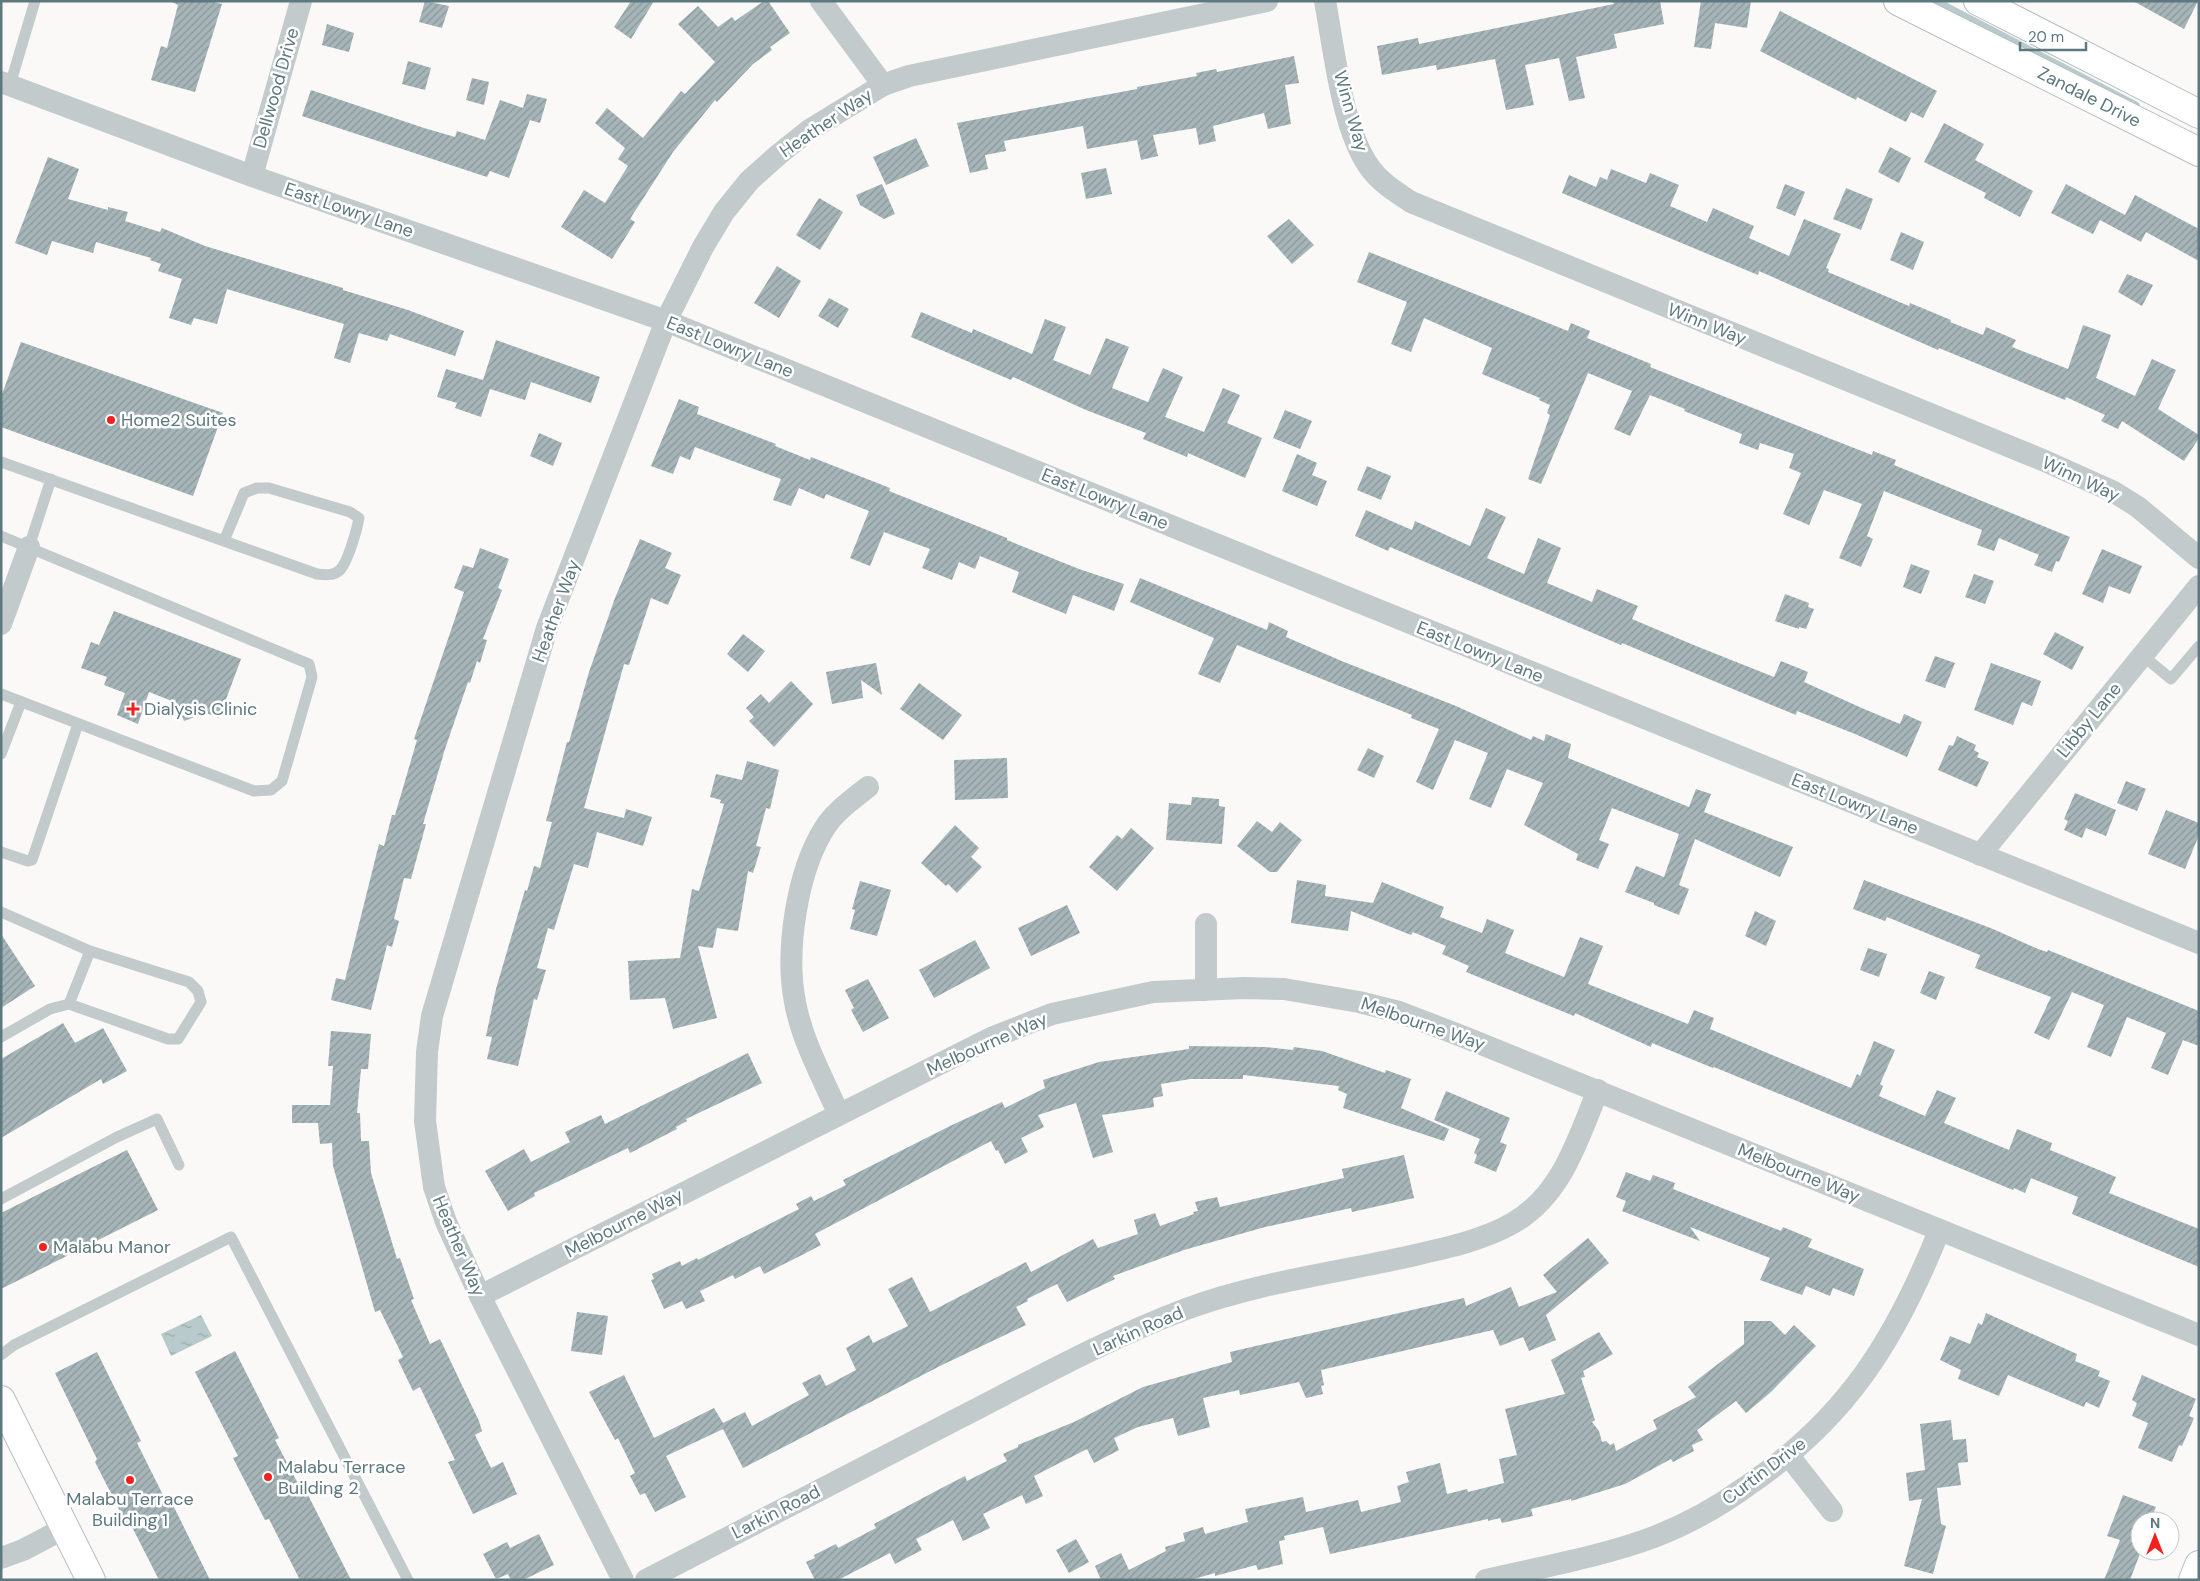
<svg xmlns="http://www.w3.org/2000/svg" width="2200" height="1581" viewBox="0 0 2200 1581" font-family="'DM Sans',sans-serif">
  <style>
    .water { fill: url(#water-ripples) }
    .lines { fill: none; stroke-linecap: round; stroke-linejoin: round }
    .stream { stroke: #b8cacb; stroke-width: 7 }
    .building { fill: url(#building-hatch) }
    .secondary-casing { stroke: #b5bec1; stroke-width: 30 }
    .lane { stroke: #c2cacc; stroke-width: 11 }
    .street { stroke: #c2cacc; stroke-width: 22 }
    .secondary { stroke: #fff; stroke-width: 28 }
    .poi-dot { fill: #f2211f; stroke: #fff; stroke-width: 2 }
    .labels { text-anchor: middle; dominant-baseline: central; stroke-width: 5; stroke-linejoin: round; paint-order: stroke }
    .street-label { font-size: 18px; fill: #5e787f; stroke: #fff }
    .poi-label { font-size: 18px; fill: #5e787f; stroke: #fff; text-anchor: start }
  </style>
  <defs>
    <pattern id="water-ripples" width="26" height="14" patternUnits="userSpaceOnUse" patternTransform="scale(1.25)"><rect width="26" height="14" fill="#b8cacb"/><path d="M2 4q2-2 4 0t4 0M15 11q2-2 4 0t4 0" fill="none" stroke="#99a9aa"/></pattern>
    <pattern id="building-hatch" width="6" height="6" patternUnits="userSpaceOnUse" patternTransform="scale(1.25)"><rect width="6" height="6" fill="#a6b5b8"/><path d="M-1 1l2-2M0 6l6-6M5 7l2-2" fill="none" stroke="#8a989b"/></pattern>
  </defs>
  <rect width="100%" height="100%" fill="#faf9f7"/>
  <path class="water" d="M201,1315L212,1336L171,1356L161,1334Z"/>
  <g class="lines">
    <path class="stream" d="M1936,1L2136,105"/>
  </g>
  <path class="building" d="M170,1H210L222,4L195,92L151,80L161,46L167,48L178,5Z
    M425,1L449,6L442,28L419,22Z
    M631,1H654L631,39L614,27Z
    M764,1H768L790,33L770,47L772,50L753,64L717,102L715,100L673,152L630,219L635,222L612,259L561,227L584,190L605,203L628,166L618,159L625,148L595,123L607,108L643,138L681,91L685,94L715,62L678,24L698,6L718,27L732,17L735,21Z
    M1613,1H1660L1664,24L1614,34L1617,48L1576,57L1585,98L1569,101L1559,58L1525,65L1534,105L1506,110L1495,59L1437,70L1436,65L1382,75L1377,46L1418,38L1419,44L1614,4Z
    M1701,1H1751L1747,28L1715,23L1711,49L1694,47Z
    M2133,1H2198L2184,29Z
    M1780,11L1937,91L1923,118L1911,112L1906,122L1857,97L1856,100L1760,51Z
    M327,24L354,33L349,52L322,45Z
    M1294,56L1299,83L1285,85L1291,124L1268,129L1264,113L1213,126L1216,141L1199,145L1196,128L1153,135L1158,156L1141,160L1137,140L1087,149L1083,126L1004,141L1006,151L985,155L988,169L970,173L957,123L1137,89V87L1197,76L1196,73L1216,69L1217,72Z
    M408,61L431,68L425,90L402,84Z
    M472,78L489,82L484,105L466,100Z
    M311,90L424,128L455,137L457,131L485,140L500,100L523,108L527,94L547,99L540,123L530,120L509,178L490,171L487,177L302,116Z
    M1944,123L1984,144L1975,160L2033,191L2020,217L1984,198L1986,193L1924,162Z
    M916,138L929,166L886,185L873,157Z
    M1890,147L1911,158L1899,183L1878,172Z
    M48,157L79,169L68,199L108,210V207L128,212L125,221L160,232L162,228L205,246L343,288V290L408,310L464,331L455,356L390,334L387,341L359,333L350,363L334,358L344,324L227,289L217,324L194,318L191,325L169,318L182,279L158,271L161,264L150,260L151,258L96,242L93,253L52,241L47,255L15,243Z
    M1106,168L1112,194L1086,199L1081,173Z
    M1611,169L1646,183L1650,173L1679,185L1670,206L1707,222L1713,208L1754,226L1749,238L1789,256L1804,219L1841,234L1826,268L1829,269L1828,272L1909,306L1910,303L1951,320L1950,322L1983,335L1986,327L2016,340L2012,347L2068,369L2083,325L2111,335L2096,378L2135,396L2152,359L2176,370L2158,409L2199,435V438L2184,461L2122,421L2118,429L2101,421L2105,415L2066,397L2065,400L1939,348L1938,350L1759,271L1758,275L1562,193L1569,175L1596,187L1600,177L1607,180Z
    M882,184L895,214L884,219L860,205L856,195Z
    M1785,184L1805,192L1795,216L1776,208Z
    M2066,184L2125,215L2135,195L2199,229V261L2146,232L2141,242L2100,220L2093,234L2051,213Z
    M1846,188L1873,199L1861,230L1833,219Z
    M819,198L843,212L820,250L796,235Z
    M1289,219L1314,245L1292,264L1267,236Z
    M1901,232L1924,242L1913,270L1890,260Z
    M1369,252L1568,331L1571,323L1590,331L1587,338L1651,364L1650,367L1831,439L1872,455L1873,451L1896,460L1894,465L2070,537L2059,562L2056,561L2052,572L2034,565L2039,555L1999,538L1994,551L1977,545L1982,530L1884,491L1867,536L1873,539L1861,567L1839,558L1862,504L1824,490L1809,525L1783,514L1801,473L1789,468L1794,454L1760,443L1758,450L1739,443L1742,434L1684,411L1685,409L1650,395L1630,436L1614,429L1632,391L1588,373L1541,484L1528,479L1550,415L1547,413L1550,405L1539,400L1540,398L1482,374L1492,348L1424,318L1411,352L1391,344L1407,302L1357,282Z
    M777,266L801,281L779,318L754,303Z
    M2127,274L2153,285L2142,306L2118,292Z
    M829,298L849,309L838,328L818,316Z
    M921,312L972,333L973,329L1032,354L1045,319L1066,327L1053,360L1090,375L1106,338L1129,347L1112,388L1148,402L1163,368L1183,377L1165,417L1204,432L1223,388L1240,395L1227,423L1262,438L1245,478L1188,453L1187,457L1143,439L1146,433L1086,410L1013,377L1011,380L911,337Z
    M496,340L600,377L591,403L531,382L525,400L490,389L481,417L455,408L457,403L437,397L446,369L483,380Z
    M21,342L223,413L193,496L1,427V397Z
    M679,399L699,407L697,414L776,444L775,446L810,460L811,457L890,488L889,491L1007,538V540L1079,569L1124,584L1114,611L1073,595L1066,614L1012,592L1019,572L980,556L975,569L959,562L952,580L922,568L930,549L884,532L870,566L850,558L869,511L826,494L824,499L799,488L791,506L773,500L781,479L695,447L690,460L680,456L673,474L651,466Z
    M1285,410L1312,421L1300,449L1273,438Z
    M539,433L562,443L553,466L530,456Z
    M1297,454L1317,463L1312,475L1327,481L1317,506L1282,491Z
    M1367,466L1391,476L1381,500L1357,490Z
    M1486,508L1506,517L1487,558L1524,574L1538,538L1561,548L1547,583L1592,602L1597,589L1638,606L1632,619L1696,646L1774,677L1781,661L1808,672L1804,682L1864,709L1900,724L1904,714L1922,722L1907,757L1855,734L1797,711L1796,715L1622,643L1621,645L1390,547L1388,551L1355,536L1366,510L1412,530L1415,521L1470,546Z
    M640,539L672,553L665,568L681,575L668,605L651,598L629,665L624,664L584,808L624,818L626,809L652,817L643,846L597,832L588,868L574,864L554,930L548,928L537,968L546,970L537,1000L534,999L518,1066L487,1059L492,1037L486,1036L496,989L525,890L527,891L534,866L540,868L552,822L546,821L567,742H569L589,672L615,598Z
    M480,548L509,559L498,588L502,590L483,639L487,640L480,663L477,661L470,683L468,682L445,749L423,824H426L411,879L404,878L394,919L399,921L392,947L387,945L371,1010L331,1000L336,978L345,980L379,844L384,846L392,815H395L417,740L414,739L464,592L454,588L463,565L473,568Z
    M2102,549L2142,566L2130,594L2109,586L2103,603L2082,594Z
    M1911,564L1930,571L1921,594L1903,587Z
    M1974,574L1994,581L1985,604L1965,597Z
    M1140,578L1267,630L1269,622L1288,631L1286,637L1344,662L1456,706L1531,740L1533,736L1544,741L1546,734L1571,744L1568,758L1689,807L1696,789L1711,794L1704,812L1793,847L1780,877L1695,839L1679,885L1689,889L1679,915L1654,905V903L1625,892L1636,866L1664,877L1679,834L1612,808L1599,840L1609,844L1598,869L1576,860L1578,854L1524,825L1543,783L1507,769L1491,808L1469,799L1488,753L1455,740L1433,790L1416,782L1439,729L1411,718L1412,715L1237,645L1220,683L1198,674L1214,638L1130,602Z
    M1785,594L1809,603L1808,607L1814,609L1806,629L1799,627V629L1775,621Z
    M114,611L241,659L219,718L201,711L200,715L184,721L177,703L149,692L138,724L117,715L125,693L104,685L107,677L81,668L91,642L99,645Z
    M2055,632L2084,647L2072,670L2043,654Z
    M743,634L765,651L748,672L727,654Z
    M1935,656L1955,663L1945,688L1925,681Z
    M876,663L882,695L861,680L863,698L832,704L826,672Z
    M1991,663L2041,681L2032,706L2022,702L2013,725L1974,710Z
    M791,681L813,704L774,747L749,721L754,717L746,708L761,694L769,703Z
    M919,683L962,715L943,740L900,709Z
    M1957,736L1976,745L1974,750L1979,753L1977,757L1989,762L1977,787L1938,770L1949,745L1953,746Z
    M1368,748L1384,756L1374,778L1357,770Z
    M1007,758L1008,798L955,800L954,760Z
    M747,761L779,770L770,809L766,808L756,846L761,847L753,873L748,871L738,931L717,928L713,948L698,946L717,1018L673,1029L665,998L630,1000L628,961L680,958L692,889L699,891L724,804L720,803L721,800L710,797L716,774L742,780Z
    M2126,781L2146,789L2137,811L2117,803Z
    M2075,793L2116,810L2106,836L2086,828L2082,838L2064,830L2068,821L2064,819Z
    M1192,797L1219,799V806L1225,807L1222,844L1166,840L1169,803L1191,805Z
    M2166,810L2199,823V835L2185,869L2148,854Z
    M1257,821L1272,832L1280,822L1302,840L1277,872H1270L1237,846Z
    M955,825L979,848L971,857L982,867L957,893L948,884L946,886L921,863Z
    M1131,828L1154,848L1117,891L1089,867L1117,835L1122,839Z
    M1297,880L1326,885L1325,896L1373,903L1382,882L1444,907L1440,917L1482,933L1487,919L1514,930L1505,953L1564,977L1580,937L1603,946L1588,984L1688,1024L1694,1010L1714,1018L1710,1029L1851,1088L1857,1074L1860,1076L1874,1041L1895,1050L1880,1084L1883,1086L1879,1096L1925,1116L1937,1090L1956,1098L1944,1123L2009,1150L2017,1129L2052,1143L2050,1150L2116,1177L2109,1193L2199,1229V1267L2072,1214L2078,1197L2031,1178L2025,1193L2014,1188L2013,1190L1714,1067L1713,1068L1652,1043L1651,1047L1575,1013L1574,1016L1466,972L1469,966L1442,954L1446,946L1413,932L1411,935L1351,911L1348,931L1291,923Z
    M1864,880L1993,929L2038,949L2047,952L2048,950L2199,1011V1046L2183,1040L2168,1075L2151,1068L2166,1033L2127,1017L2111,1057L2087,1047L2104,1005L2072,992L2049,1040L2034,1033L2051,997L1975,968L1980,955L1887,917L1885,921L1853,909Z
    M860,881L891,890L877,936L850,929L855,910L852,909Z
    M1067,905L1080,933L1031,956L1018,928Z
    M1755,911L1776,921L1766,946L1745,936Z
    M1,934L35,986L1,1008Z
    M975,940L990,968L934,998L919,970Z
    M1868,948L1887,954L1879,977L1860,970Z
    M1929,971L1945,977L1936,1000L1920,993Z
    M868,979L889,1018L863,1032L851,1010L854,1008L845,990Z
    M63,1023L75,1043L103,1028L127,1071L103,1084L101,1079L1,1138V1059Z
    M331,1031L371,1034L368,1069H361L357,1113H360L361,1141H369L371,1173L397,1259L400,1258L414,1299L411,1300L430,1344L440,1339L479,1421L482,1431L475,1435L491,1468L503,1462L517,1494L473,1514L448,1462L455,1460L420,1387L413,1391L398,1360L403,1357L380,1310L375,1312L333,1166L332,1143L320,1144L318,1123H292V1105H330L333,1066H328Z
    M1189,1046L1265,1047L1293,1050L1294,1047L1322,1051L1385,1073L1386,1070L1411,1079L1401,1108L1449,1129L1444,1141L1343,1108L1347,1094L1338,1090L1339,1086L1243,1075V1079H1190L1161,1084L1163,1096L1153,1098L1154,1107L1102,1115L1113,1152L1093,1158L1076,1103L1038,1115L1044,1127L1021,1138L1028,1152L1005,1164L998,1150L996,1151L991,1141L815,1234L821,1245L804,1254L764,1274L760,1266L735,1279L733,1275L700,1291L705,1301L686,1309L682,1301L664,1309L651,1280L654,1279L652,1274L680,1261L682,1266L697,1258L698,1260L799,1209L796,1204L811,1196L814,1201L846,1185L843,1180L952,1125L1002,1102L1005,1108L1045,1088L1043,1080L1099,1062L1189,1049Z
    M748,1053L762,1083L686,1119L687,1121L676,1127L677,1129L630,1153L628,1148L534,1193L535,1196L508,1211L485,1171L524,1149L531,1162L570,1142L565,1132L601,1115L605,1124Z
    M1446,1091L1510,1118L1500,1142L1507,1145L1496,1172L1474,1163L1477,1155L1474,1153L1480,1139L1434,1120Z
    M127,1150L158,1210L1,1289V1213Z
    M1404,1155L1414,1198L1352,1212L1351,1208L1265,1227L1184,1250L1113,1276L1115,1279L1067,1302L1057,1284L1027,1299L1028,1301L1016,1307L1026,1325L940,1366L743,1468L723,1429L666,1456L686,1497L655,1512L645,1493L640,1495L630,1476L635,1473L618,1438L615,1440L589,1392L624,1375L654,1438L714,1408L723,1423L745,1412L752,1426L809,1395L802,1383L820,1374L826,1386L856,1370L846,1348L869,1335L873,1343L908,1326L888,1289L912,1277L930,1312L1026,1262L1031,1272L1093,1239L1098,1248L1138,1234L1134,1220L1155,1213L1160,1226L1194,1214L1193,1212L1198,1211L1195,1202L1217,1197L1220,1207L1344,1178L1342,1169Z
    M1626,1172L1650,1181L1653,1175L1675,1183L1673,1189L1781,1231L1783,1227L1812,1239L1808,1247L1864,1269L1854,1296L1833,1288L1830,1296L1806,1286L1802,1295L1760,1280L1770,1258L1690,1227L1700,1241L1622,1211L1626,1201L1616,1197Z
    M1588,1238L1609,1263L1546,1315L1556,1340L1529,1351L1523,1337L1500,1346L1493,1330L1321,1370L1324,1385L1321,1386L1323,1394L1306,1398L1299,1382L1240,1395L1239,1390L1203,1398L1210,1427L1178,1436L1173,1418L1138,1427L1114,1438L1119,1450L1094,1463L1087,1449L1034,1476L1043,1496L1026,1504L1022,1495L983,1514L990,1528L963,1541L953,1520L916,1539L922,1550L895,1564L890,1553L838,1580H815L806,1562L815,1558L814,1555L836,1544L838,1548L876,1528L874,1524L938,1490L965,1476L967,1481L1007,1461L1003,1454L1018,1447V1445L1074,1422L1143,1387L1232,1362L1230,1352L1464,1298L1466,1306L1511,1287L1519,1307L1557,1292L1543,1275Z
    M577,1312L608,1316L602,1355L571,1351Z
    M1986,1313L2077,1354L2075,1361L2100,1371L2098,1376L2110,1381L2099,1408L2086,1402L2084,1407L2008,1375L1999,1396L1958,1379L1961,1370L1940,1360L1950,1336L1970,1344L1978,1323L1982,1325Z
    M1744,1321H1771L1785,1335L1794,1325L1816,1346L1771,1392L1746,1413L1736,1401L1697,1430L1703,1440L1692,1445L1694,1451L1673,1462L1671,1459L1625,1484L1571,1501V1499L1531,1509L1533,1516L1502,1523L1500,1518L1488,1521V1519L1330,1554L1323,1527L1284,1536L1285,1540L1279,1541L1283,1564L1258,1570L1256,1565L1215,1576V1573L1190,1580H1101L1095,1566L1121,1553L1129,1570L1166,1551L1165,1547L1185,1541L1183,1533L1203,1527L1205,1534L1248,1522L1245,1509L1303,1497L1306,1512L1358,1500L1361,1512L1401,1502L1397,1486L1409,1482L1406,1472L1440,1463L1447,1494L1467,1489L1468,1492L1504,1483L1499,1459L1517,1455L1505,1409L1565,1394L1551,1360L1599,1332L1613,1354L1583,1371L1585,1377L1581,1378L1595,1420L1592,1422L1599,1431L1602,1442L1606,1441L1610,1445L1614,1443L1616,1451L1657,1429L1653,1420L1696,1397L1688,1387L1744,1344Z
    M235,1351L279,1438L275,1440L305,1497L308,1495L351,1580H300L269,1519L265,1520L233,1458L238,1456L195,1372Z
    M97,1352L141,1441L137,1443L166,1501L170,1499L210,1580H159L129,1521L126,1523L95,1462L97,1459L55,1373Z
    M2142,1375L2196,1399L2189,1416L2194,1418L2182,1446L2179,1445L2172,1462L2138,1448L2148,1423L2132,1416L2137,1403L2132,1400Z
    M1951,1420L1953,1440L1966,1439L1968,1462L1958,1463L1961,1485L1937,1488L1941,1524L1946,1526L1933,1574L1904,1566L1922,1499L1909,1501L1906,1473L1925,1470L1920,1424Z
    M2123,1495L2156,1507L2150,1521H2140L2139,1551H2141L2130,1580H2104L2120,1540L2107,1536Z
    M539,1534L554,1565L523,1580H511L508,1574L496,1579L483,1554L507,1542L510,1548Z
    M1076,1539L1089,1562L1069,1573L1056,1550Z"/>
  <g class="lines">
    <g class="secondary-casing">
      <g id="secondary">
        <path id="s1" d="M1898,1L2199,152"/>
        <path d="M1978,1L2199,114"/>
        <path d="M1,1400L91,1580"/>
        <path d="M2193,1580L2199,1565"/>
      </g>
    </g>
    <path class="lane" d="M10,85L35,1
      M1,462C107,499 212,537 317,574C325,575 334,576 340,570C348,562 357,529 359,518L350,512L269,488H257L244,493L224,541
      M1,536L309,664L312,677L282,781L271,790L254,791L1,694
      M29,547L51,479
      M2142,655L2171,679L2199,646
      M1,754L21,702
      M1,852L28,861L32,860L78,724
      M1,912L90,951L189,982L198,991L201,1002L178,1039H168L69,1004L90,951
      M1,1037L50,1009L69,1004
      M1,1199L117,1137L157,1119L179,1165
      M1,1355L14,1345L231,1237L408,1580"/>
    <path class="street" d="M821,1L883,85
      M1325,1C1334,49 1342,130 1370,168C1381,183 1396,192 1411,202L2045,461L2114,492L2138,507L2199,558
      M1,82L252,176L666,321L2199,943
      M252,176L301,1
      M1,624L29,547
      M1980,855L2199,586
      M1206,924V990
      M839,1115C823,1078 802,1041 795,1002C785,951 797,872 824,829C834,812 853,799 868,787
      M480,1296L991,1038L1052,1014L1153,992L1244,988L1284,989L1359,1002L1399,1012L1464,1037L2199,1335
      M1789,1456L1832,1511
      M1,1558L23,1550L65,1528
      M623,1580L480,1296L446,1222L434,1187L425,1121L427,1052L432,1016L547,628L666,321L703,247L724,212L749,181L778,155L808,131L883,85L909,76L1267,1
      M646,1580C751,1526 856,1471 961,1417C1035,1379 1109,1338 1186,1309C1253,1284 1327,1274 1397,1259C1435,1250 1478,1243 1513,1223C1562,1195 1578,1139 1598,1090
      M1486,1580C1542,1567 1600,1557 1654,1537C1688,1524 1718,1507 1747,1486C1846,1419 1895,1341 1939,1231"/>
    <use href="#secondary" class="secondary"/>
  </g>
  <g class="poi-dot">
    <circle cx="111" cy="420" r="5"/>
    <path d="M130.5 701.5h5v5h5v5h-5v5h-5v-5h-5v-5h5z"/>
    <circle cx="43" cy="1247" r="5"/>
    <circle cx="268" cy="1477" r="5"/>
    <circle cx="130" cy="1480" r="5"/>
  </g>
  <g class="labels">
    <g class="street-label">
      <text transform="translate(276 88) rotate(-74)">Dellwood Drive</text>
      <text stroke="none"><textPath href="#s1" startOffset="214">Zandale Drive</textPath></text>
      <text transform="translate(1351 111) rotate(74)">Winn Way</text>
      <text transform="translate(826 123) rotate(-34)">Heather Way</text>
      <text transform="translate(349 210) rotate(19)">East Lowry Lane</text>
      <text transform="translate(1707 324) rotate(22)">Winn Way</text>
      <text transform="translate(730 347) rotate(22)">East Lowry Lane</text>
      <text transform="translate(2081 479) rotate(25)">Winn Way</text>
      <text transform="translate(1105 499) rotate(22)">East Lowry Lane</text>
      <text transform="translate(556 611) rotate(-70)">Heather Way</text>
      <text transform="translate(1480 652) rotate(22)">East Lowry Lane</text>
      <text transform="translate(2089 720) rotate(-51)">Libby Lane</text>
      <text transform="translate(1855 804) rotate(22)">East Lowry Lane</text>
      <text transform="translate(1423 1024) rotate(19)">Melbourne Way</text>
      <text transform="translate(987 1044) rotate(-24)">Melbourne Way</text>
      <text transform="translate(1799 1173) rotate(22)">Melbourne Way</text>
      <text transform="translate(624 1223) rotate(-27)">Melbourne Way</text>
      <text transform="translate(459 1246) rotate(67)">Heather Way</text>
      <text transform="translate(1138 1331) rotate(-24)">Larkin Road</text>
      <text transform="translate(1764 1471) rotate(-37)">Curtin Drive</text>
      <text transform="translate(776 1512) rotate(-27)">Larkin Road</text>
    </g>
    <g class="poi-label">
      <text x="121" y="420">Home2 Suites</text>
      <text x="144" y="709">Dialysis Clinic</text>
      <text x="53" y="1247">Malabu Manor</text>
      <text x="278" y="1467">Malabu Terrace<tspan x="278" dy="21">Building 2</tspan></text>
      <text x="130" y="1499" text-anchor="middle">Malabu Terrace<tspan x="130" dy="21">Building 1</tspan></text>
    </g>
  </g>
  <rect width="2200" height="1581" fill="none" stroke="#5e787f" stroke-width="5"/>
  <g transform="translate(2155 1536)"><circle r="24" fill="#ffffff" stroke="#bfc9cc"/>
  <path d="M0-4L9 19L0 12L-9 19Z" fill="#f2211f"/>
  <text y="-8" font-size="14" font-weight="bold" text-anchor="middle" fill="#5e787f">N</text>
  </g>
  <path d="M2020 42v8h66v-8" fill="none" stroke="#5e787f" stroke-width="2.5"/>
  <text x="2028" y="42" font-size="15" fill="#5e787f" stroke="#ffffff" stroke-width="4" paint-order="stroke">20 m</text>
</svg>
